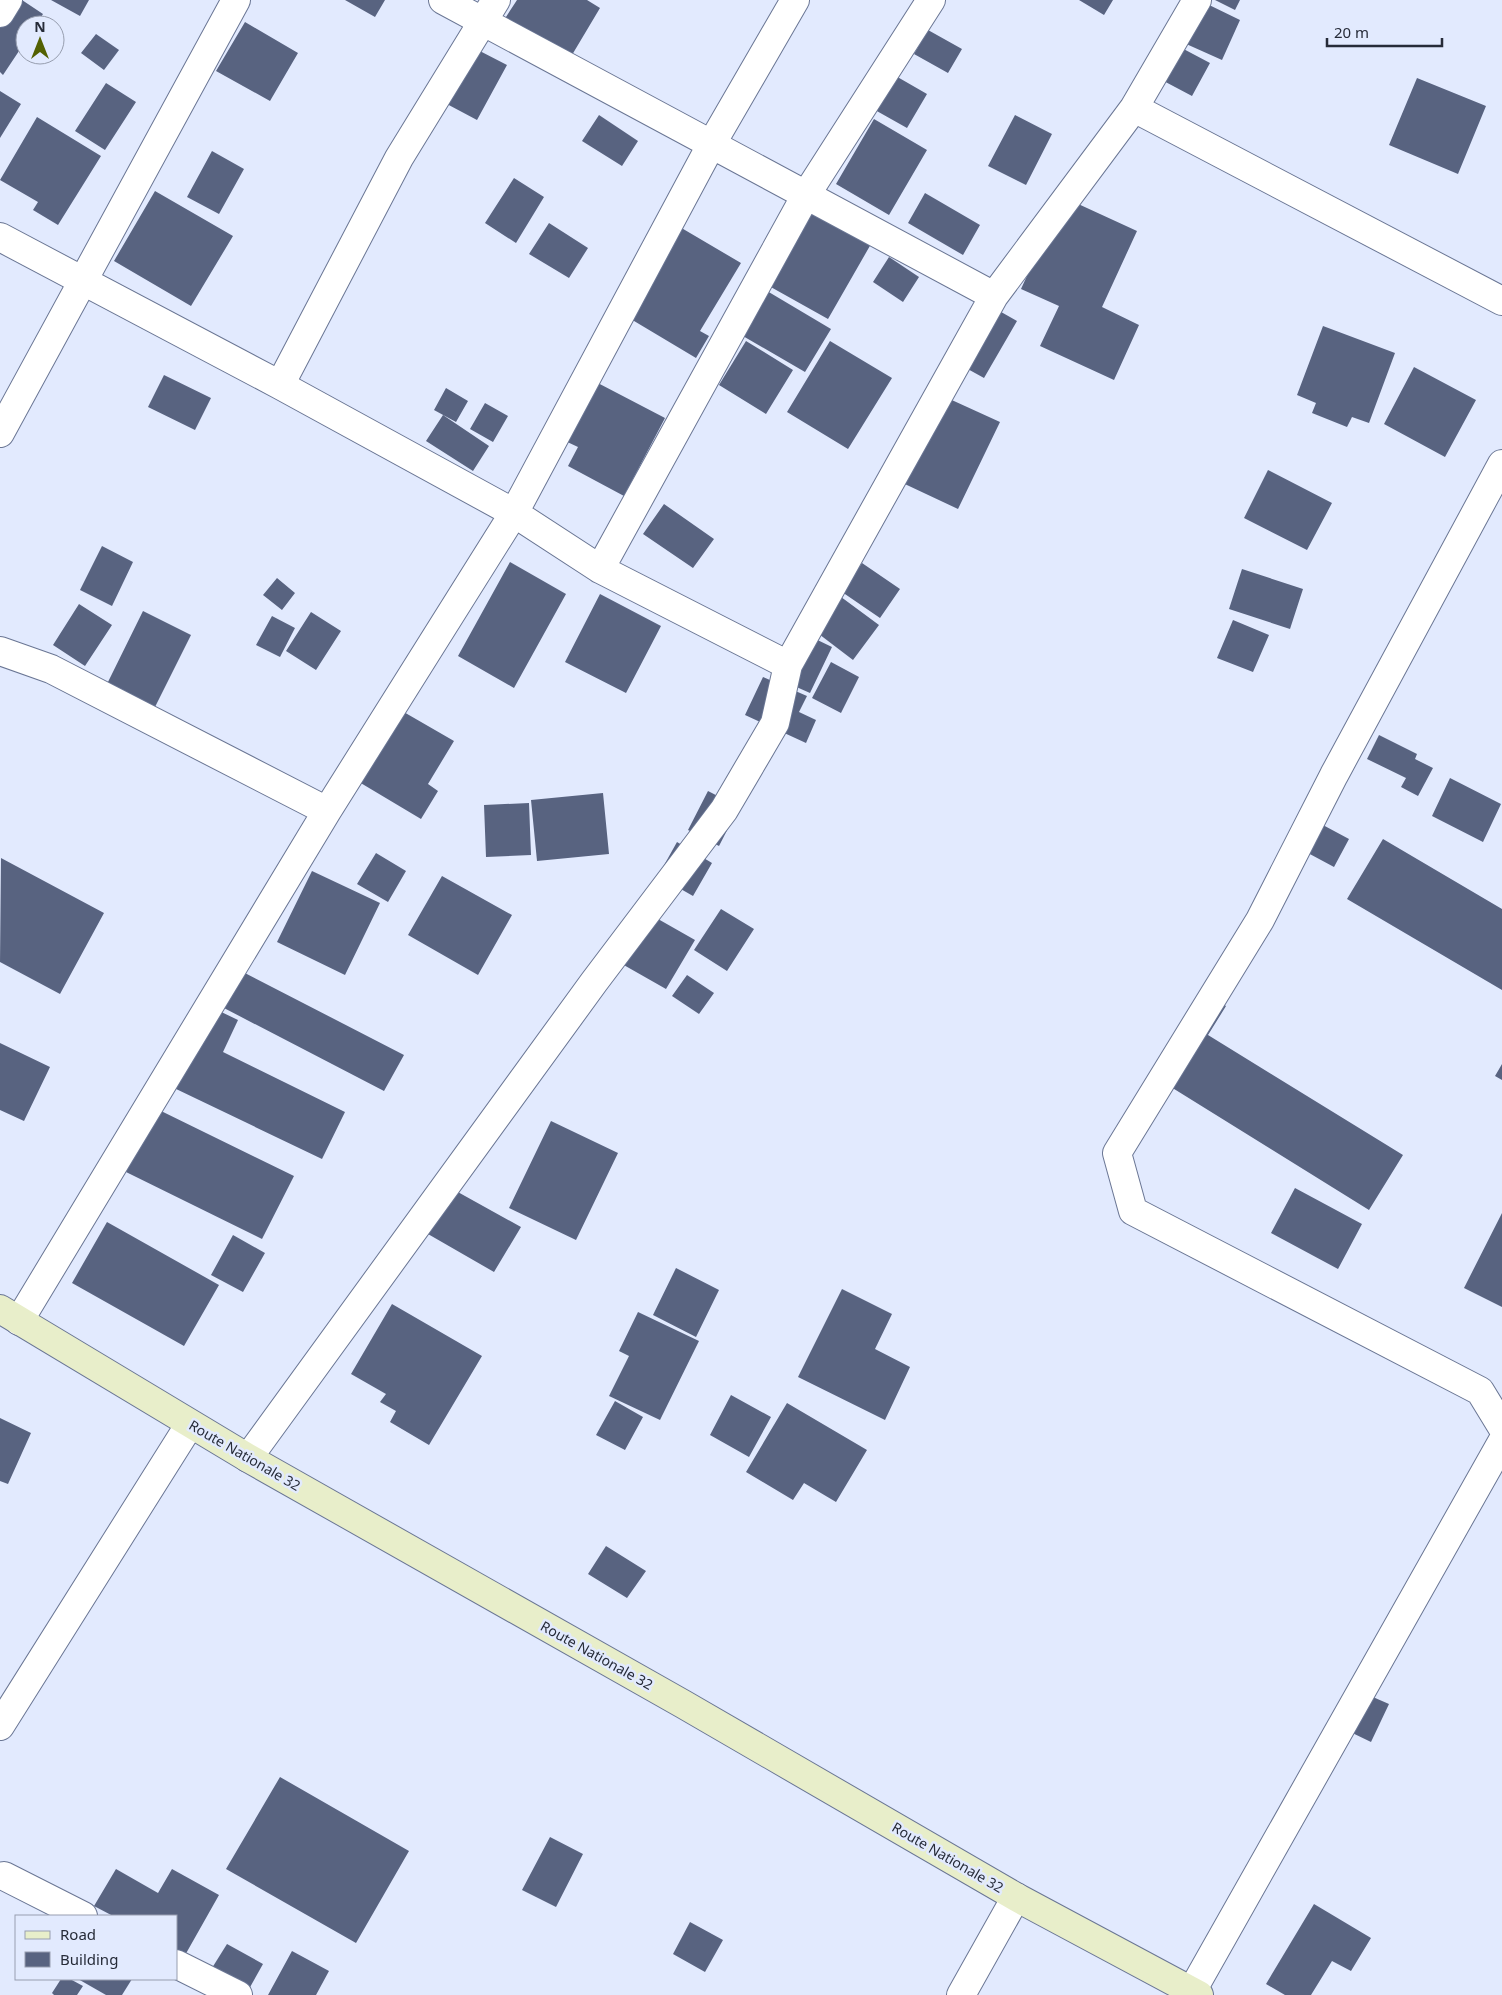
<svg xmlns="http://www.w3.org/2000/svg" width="1502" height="1995" viewBox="0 0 1502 1995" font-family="'Noto Sans',sans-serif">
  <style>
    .building { fill: #586380 }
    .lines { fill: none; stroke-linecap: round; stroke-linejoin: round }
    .street-casing { stroke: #6a7694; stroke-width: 30 }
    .secondary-casing { stroke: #6a7694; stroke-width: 30 }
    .street { stroke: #fff; stroke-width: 28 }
    .secondary { stroke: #e8eeca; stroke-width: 28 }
    .labels { text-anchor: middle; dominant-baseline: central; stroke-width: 5; stroke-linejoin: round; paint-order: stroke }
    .street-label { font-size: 14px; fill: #262b38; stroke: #e2eafe }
  </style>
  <rect width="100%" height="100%" fill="#e2eafe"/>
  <path class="building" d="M22,0L43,14L36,25H25V42L3,75L0,72V21Z
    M51,0H89L80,16Z
    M345,0H385L375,17Z
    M517,0H587L600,8L569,60L504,20Z
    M1079,0H1113L1104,15Z
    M1215,0H1240L1235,10Z
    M1203,2L1240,20L1222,60L1184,43Z
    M245,22L298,53L270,101L216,71Z
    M928,30L962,49L948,73L914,54Z
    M96,34L119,50L104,70L81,53Z
    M1176,45L1210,63L1192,96L1158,78Z
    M474,48L507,65L477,120L445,103Z
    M894,75L927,94L907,128L875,110Z
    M1417,78L1486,106L1458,174L1389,145Z
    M106,83L136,102L105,150L75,131Z
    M0,91L21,104L0,138Z
    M599,115L638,141L622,166L582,141Z
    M1015,115L1052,134L1026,185L988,166Z
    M37,117L101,156L58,225L33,210L38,202L0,180Z
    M874,119L927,150L889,215L836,184Z
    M212,151L244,169L219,214L187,197Z
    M514,178L544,197L516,243L485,223Z
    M155,191L233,236L191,306L114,261Z
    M925,193L980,225L963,255L908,223Z
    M1063,197L1137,231L1102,307L1139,325L1114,380L1040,346L1059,306L1021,289Z
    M812,210L871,244L828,319L769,286Z
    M549,223L588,248L569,278L529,254Z
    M673,223L741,263L700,331L709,336L696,358L619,312Z
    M889,257L919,277L903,302L873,282Z
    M762,288L831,329L805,372L736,332Z
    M980,300L1017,321L984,378L946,357Z
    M1323,326L1395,353L1369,423L1352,417L1347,427L1312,413L1316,403L1297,395Z
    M746,341L793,370L766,414L719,385Z
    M830,341L892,378L848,449L787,412Z
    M1414,367L1476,400L1445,457L1384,424Z
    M164,375L211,398L195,430L148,407Z
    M594,381L665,418L624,496L568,466L578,447L563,440Z
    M446,388L468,401L456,422L434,410Z
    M932,391L1000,422L958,509L892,478Z
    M485,403L508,416L493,442L470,429Z
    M443,415L489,446L473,471L426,441Z
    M1268,470L1332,503L1307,550L1244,518Z
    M664,504L714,539L693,568L643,534Z
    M102,546L133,562L112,606L80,590Z
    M510,562L566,594L514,688L458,656Z
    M862,563L900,589L880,618L842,592Z
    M1242,569L1303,589L1290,629L1229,609Z
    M277,578L295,593L282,610L263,595Z
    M600,594L661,626L626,693L565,662Z
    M837,594L879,625L853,660L811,628Z
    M79,604L112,625L85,666L53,645Z
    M143,611L191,635L155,707L107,684Z
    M311,612L341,631L316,670L286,651Z
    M272,616L295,628L280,657L256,645Z
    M1233,620L1269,635L1253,672L1217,658Z
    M805,634L832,647L810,693L783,681Z
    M831,662L859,677L841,713L812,698Z
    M763,677L807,696L799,712L816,720L806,743L745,715Z
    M402,711L454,741L428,784L438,791L421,819L359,782Z
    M1379,735L1417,754L1415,759L1433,768L1418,796L1401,787L1406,778L1367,759Z
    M1450,778L1501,804L1483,842L1432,816Z
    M708,791L739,807L719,846L688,830Z
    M603,793L609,854L537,861L531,800Z
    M529,803L531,855L486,857L484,805Z
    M1308,817L1349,839L1334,867L1293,845Z
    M1383,839L1502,909V990L1347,899Z
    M677,842L712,863L693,896L658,876Z
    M376,853L406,871L388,902L357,884Z
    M1,858L104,913L60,994L0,962Z
    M312,871L380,903L345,975L277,942Z
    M442,876L512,915L478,975L408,935Z
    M721,909L754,929L727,971L694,950Z
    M651,915L695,940L666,989L622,964Z
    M241,971L404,1055L384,1091L222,1007Z
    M687,975L714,993L699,1014L672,996Z
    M1202,991L1226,1006L1208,1035L1403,1155L1369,1210L1150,1074Z
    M213,1008L238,1020L223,1052L345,1112L322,1159L174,1088Z
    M0,1043L50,1067L24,1121L0,1110Z
    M1502,1064V1080L1495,1076Z
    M157,1109L294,1176L262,1239L126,1172Z
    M551,1121L618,1153L576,1240L509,1208Z
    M447,1186L521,1227L494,1272L421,1230Z
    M1295,1188L1362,1224L1338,1269L1271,1233Z
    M1502,1213V1307L1464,1288Z
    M107,1222L219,1285L184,1346L72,1283Z
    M233,1235L265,1253L243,1292L211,1275Z
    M676,1268L719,1290L696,1337L653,1315Z
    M842,1289L892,1314L875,1349L910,1367L885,1420L798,1377Z
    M392,1304L482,1356L429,1445L390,1422L396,1411L380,1402L386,1394L351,1374Z
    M638,1312L699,1341L660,1420L609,1396L629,1356L619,1351Z
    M731,1395L771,1417L749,1457L710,1435Z
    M615,1401L643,1417L625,1450L596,1435Z
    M787,1403L867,1450L836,1502L804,1483L793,1500L746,1472Z
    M0,1418L31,1433L8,1484L0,1481Z
    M606,1546L646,1571L627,1598L588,1574Z
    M1359,1691L1389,1704L1371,1742L1342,1728Z
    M280,1777L409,1851L356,1943L226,1869Z
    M550,1837L583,1854L556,1907L522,1890Z
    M116,1869L158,1893L172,1869L219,1895L184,1957L176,1953V1916H113L94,1906Z
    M1314,1904L1371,1938L1351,1971L1332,1961L1311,1995H1285L1266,1984Z
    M690,1922L723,1940L705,1972L673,1954Z
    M227,1944L263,1964L249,1989L212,1968Z
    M292,1951L329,1971L316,1995H268Z
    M61,1979H70L83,1986L77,1995H54L52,1993Z
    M78,1979H132L122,1995H106Z"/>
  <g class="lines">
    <g class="street-casing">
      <path id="street" d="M443,0L994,296
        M0,13L8,0
        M1134,108L1502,301
        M0,237L280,385L514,513L600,569L788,665L994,296L1134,108L1197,0
        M280,385L399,158L496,0
        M0,433L236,0
        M1502,464L1334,775L1260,920L1117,1153L1133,1211L1480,1391L1502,1427
        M600,569L806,195L931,0
        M0,651L51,669L327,811
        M19,1321L327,811L514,513L711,145L795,0
        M248,1458L594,982L724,810L775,723L788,665
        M0,1726L190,1424
        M4,1876L83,1916
        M176,1964L238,1995
        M1192,1991L1502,1442
        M961,1995L1016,1897"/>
    </g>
    <g class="secondary-casing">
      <path id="secondary" d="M0,1309L248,1458L683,1704L1016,1897L1199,1995"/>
    </g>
    <use href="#street" class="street"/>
    <use href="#secondary" class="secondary"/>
  </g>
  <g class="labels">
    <g class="street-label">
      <text transform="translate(245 1455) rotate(30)">Route Nationale 32</text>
      <text transform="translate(597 1655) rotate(29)">Route Nationale 32</text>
      <text transform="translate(948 1857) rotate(30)">Route Nationale 32</text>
    </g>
  </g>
  <rect x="15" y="1915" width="162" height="65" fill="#e2eafe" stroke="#979eaf"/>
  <rect x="25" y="1931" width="25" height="8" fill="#e8eeca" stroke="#979eaf"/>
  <text x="60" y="1940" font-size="15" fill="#262b38">Road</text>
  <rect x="25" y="1952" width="25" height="15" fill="#586380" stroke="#979eaf"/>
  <text x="60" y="1965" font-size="15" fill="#262b38">Building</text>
  <g transform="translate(40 40)"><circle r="24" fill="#e2eafe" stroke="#979eaf"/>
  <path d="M0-4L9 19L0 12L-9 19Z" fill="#536102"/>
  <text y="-8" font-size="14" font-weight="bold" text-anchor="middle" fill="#262b38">N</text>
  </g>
  <path d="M1327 38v8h115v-8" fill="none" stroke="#262b38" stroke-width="2.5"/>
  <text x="1334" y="38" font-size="15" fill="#262b38" stroke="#e2eafe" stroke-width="4" paint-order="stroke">20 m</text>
</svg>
